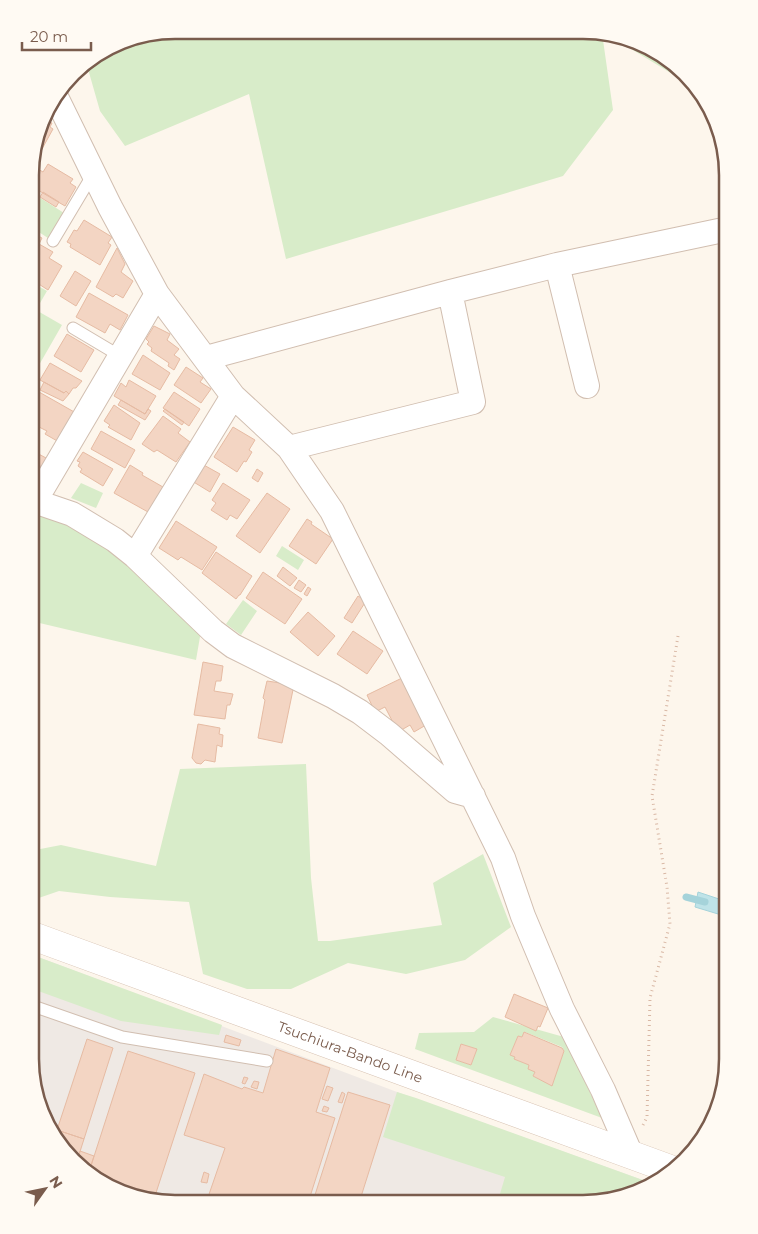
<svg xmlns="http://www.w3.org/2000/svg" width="758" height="1234" viewBox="0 0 758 1234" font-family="Montserrat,sans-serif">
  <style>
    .industrial { fill: #efe9e4 }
    .green { fill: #d8ecc9; fill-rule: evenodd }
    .water { fill: #bfe3e8; stroke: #a5d3da }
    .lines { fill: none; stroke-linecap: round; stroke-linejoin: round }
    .stream { stroke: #a5d3da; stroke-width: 7 }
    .building { fill: #f3d5c3; stroke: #e6bba3 }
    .lane-casing { stroke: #d1beb0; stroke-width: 13 }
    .street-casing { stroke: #d1beb0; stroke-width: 26 }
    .secondary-casing { stroke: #d6c0b0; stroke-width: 29 }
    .path { stroke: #d9b8a5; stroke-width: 3; stroke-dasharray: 1 4; stroke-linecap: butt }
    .lane { stroke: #fff; stroke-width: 11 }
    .street { stroke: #fff; stroke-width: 24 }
    .secondary { stroke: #fff; stroke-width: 28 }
    .labels { text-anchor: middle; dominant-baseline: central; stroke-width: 4; stroke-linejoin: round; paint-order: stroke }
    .street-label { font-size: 14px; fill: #7a5c4d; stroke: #fffaf3 }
    .rim { fill: none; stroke: #7a5c4d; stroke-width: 2.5 }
  </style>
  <rect width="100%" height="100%" fill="#fdf6ec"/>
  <path class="industrial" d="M30,954L397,1092L651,1183L638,1193L583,1204L156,1203L86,1174L41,1114L30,1059Z"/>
  <path class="green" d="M175,30L602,33L613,110L563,176L286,259L249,94L125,146L100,111L86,62L120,41Z
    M605,33H611L672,60L692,86Z
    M31,192L64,213L48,238L31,227Z
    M31,282L47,291L36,310L62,325L31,379Z
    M81,483L103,493L96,508L71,498Z
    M31,508L64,517L114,548L201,631L196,660L31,621Z
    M282,546L304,560L298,570L276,556Z
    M243,600L257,611L241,635L226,624Z
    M306,764L311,878L318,941H330L442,925L433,883L483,854L511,927L465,960L406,974L348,963L291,989H247L203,974L189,902L110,897L59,891L30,901V851L61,845L156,866L180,769Z
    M30,954L222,1025L219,1035L121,1021L30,988Z
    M493,1017L564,1037L602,1118L415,1049L419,1033L474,1032ZM525,1032L562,1047L564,1051L552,1085L533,1076L535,1072L529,1065L514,1059L515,1057L510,1055L518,1036L522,1037ZM461,1044L476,1049L471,1065L456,1060Z
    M397,1092L416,1098L651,1183L638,1193L583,1204H497L505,1177L383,1137Z"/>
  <path class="water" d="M698,892L728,902V917L695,907Z"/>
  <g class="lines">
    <path class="stream" d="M686,897L705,902"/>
  </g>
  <path class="building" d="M45,112L48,114L45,120L52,123L50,127L53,129L37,158L32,155Z
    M48,164L73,179L70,183L76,187L65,206L31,186V180L38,169L43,172Z
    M43,192L59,202L56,207L40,197Z
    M84,220L112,237L108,243L111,245L100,265L70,247L71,244L67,242L74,230L77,231Z
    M31,232L42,238L39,244L53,252L49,258L62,266L48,290L31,279Z
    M117,248L125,264L121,272L133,281L123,298L116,294L113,297L96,287Z
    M75,271L91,281L76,306L60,296Z
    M89,293L128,315L120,330L110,324L105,333L76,317Z
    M154,326L170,334L167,340L179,349L174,355L180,359L174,370L168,366L169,363L151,351L152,348L147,344L149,342L146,339Z
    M67,334L94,350L81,372L54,356Z
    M143,355L170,373L160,390L132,374Z
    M50,363L82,381L76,388H73L69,394L66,391L64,393L40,380Z
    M186,367L203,378L200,382L211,389L201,403L174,385Z
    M129,380L156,396L145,414L114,396L121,383L126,387Z
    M44,382L64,393L66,391L69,394L63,401L40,390Z
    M32,388L76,413L59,442L45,434L47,431L39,427L32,438H31Z
    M174,392L200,409L189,426L163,408Z
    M121,400L145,414L148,409L151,411L145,420L118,405Z
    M114,405L140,423L131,440L108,427L110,425L104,421Z
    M165,409L184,422L182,425L163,411Z
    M163,416L181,429L178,433L190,442L176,462L157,450L154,452L142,444Z
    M233,427L255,440L249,450L252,452L246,462L244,461L237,472L214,457Z
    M101,431L135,450L125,468L91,449Z
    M31,450L48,459L43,468L40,466L37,471L34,469L32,473Z
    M83,452L113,469L103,486L80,472L82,469L78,466L80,462L77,461Z
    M202,464L220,474L210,492L192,481Z
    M130,465L143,473L142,475L163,487L148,512L114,493Z
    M257,469L263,473L258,482L252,478Z
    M223,483L250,500L237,519L230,515L227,520L211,510L216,503L212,500Z
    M267,493L290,509L260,553L236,536Z
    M307,519L312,522L311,524L333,539L316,564L289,546Z
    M176,521L217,547L202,570L181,557L178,560L159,548Z
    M216,552L252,576L240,595H239L236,599L202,573Z
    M283,567L297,578L290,586L277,576Z
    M263,572L302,599L285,624L246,598Z
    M299,580L306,585L301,592L294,588Z
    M308,587L311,589L307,596L304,594Z
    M358,596L366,601L352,623L344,618Z
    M308,612L335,636L318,656L290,632Z
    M353,631L383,651L367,674L337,654Z
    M203,662L223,666L221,681H216L214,691L233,694L230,705H227L225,719L194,715Z
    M402,678L426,725L414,732L410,725L398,732L385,707L375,712L367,695Z
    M267,681L294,685L282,743L258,738L265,700L263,698Z
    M198,724L220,728L219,734L223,735L222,747L217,745L215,762L205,760L201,764L196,763L192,758Z
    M514,994L548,1008L540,1027L538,1026L536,1031L505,1017Z
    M524,1032L562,1048L564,1051L552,1086L533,1076L535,1072L528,1069L529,1065L514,1059L515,1057L510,1055L518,1036L522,1037Z
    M226,1035L241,1040L239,1046L224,1042Z
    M87,1039L113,1048L84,1139L57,1130Z
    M461,1044L477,1049L471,1065L456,1060Z
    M276,1049L330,1068L316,1112L335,1118L308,1203H206L225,1148L184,1135L204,1074L242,1089L244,1087L263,1093Z
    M128,1051L195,1073L153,1202L88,1175Z
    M244,1077L248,1078L245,1084L242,1083Z
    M254,1081L259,1082L257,1089L251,1087Z
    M327,1086L333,1088L328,1101L322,1099Z
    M342,1092L345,1094L342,1103L338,1102Z
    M348,1092L390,1105L359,1203H310L311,1200L314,1198Z
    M324,1106L329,1108L327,1112L322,1111Z
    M57,1130L84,1139L77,1161L56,1134Z
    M80,1151L94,1156L88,1175L77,1161Z
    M204,1172L209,1174L207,1183L201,1182Z"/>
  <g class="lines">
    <g class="lane-casing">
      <path id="lane" d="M53,241L93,174
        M73,328L120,356
        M30,1005L122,1037L267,1061"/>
    </g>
    <g class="street-casing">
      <path id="street" d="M56,97L110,207L157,294L233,396L289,448L332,511L503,858L523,916L562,1009L603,1090L631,1155
        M557,265L587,386
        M206,358L450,292L557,265L728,229
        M289,448L473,402L450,292
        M31,500L72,514L115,540L135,556L213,631L233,646L333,696L360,712L389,734L455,791L473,796
        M35,501L157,294
        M135,556L233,396"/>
    </g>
    <g class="secondary-casing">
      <g id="secondary">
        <path id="s1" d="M30,935L670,1169"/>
      </g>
    </g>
    <path class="path" d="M643,1125L647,1117L650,998L670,924L667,887L652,796L678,636"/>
    <use href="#lane" class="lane"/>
    <use href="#street" class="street"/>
    <use href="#secondary" class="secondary"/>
  </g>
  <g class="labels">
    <g class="street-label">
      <text stroke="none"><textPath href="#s1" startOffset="341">Tsuchiura-Bando Line</textPath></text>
    </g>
  </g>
  <path d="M0 0H758V1234H0ZM175 39H583A136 136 0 0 1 719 175V1059A136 136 0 0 1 583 1195H175A136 136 0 0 1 39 1059V175A136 136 0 0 1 175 39Z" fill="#fffaf3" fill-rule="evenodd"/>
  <path class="rim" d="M175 39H583A136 136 0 0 1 719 175V1059A136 136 0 0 1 583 1195H175A136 136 0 0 1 39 1059V175A136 136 0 0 1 175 39Z"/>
  <g transform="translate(45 1189) rotate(57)" stroke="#fffaf3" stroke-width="4" paint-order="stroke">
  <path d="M0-4L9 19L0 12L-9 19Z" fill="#7a5c4d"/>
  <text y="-8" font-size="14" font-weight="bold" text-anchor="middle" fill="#7a5c4d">N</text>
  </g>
  <path d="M22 42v8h69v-8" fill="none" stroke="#7a5c4d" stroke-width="2.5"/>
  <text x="30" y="42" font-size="15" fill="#7a5c4d" stroke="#fffaf3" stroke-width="4" paint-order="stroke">20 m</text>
</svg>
